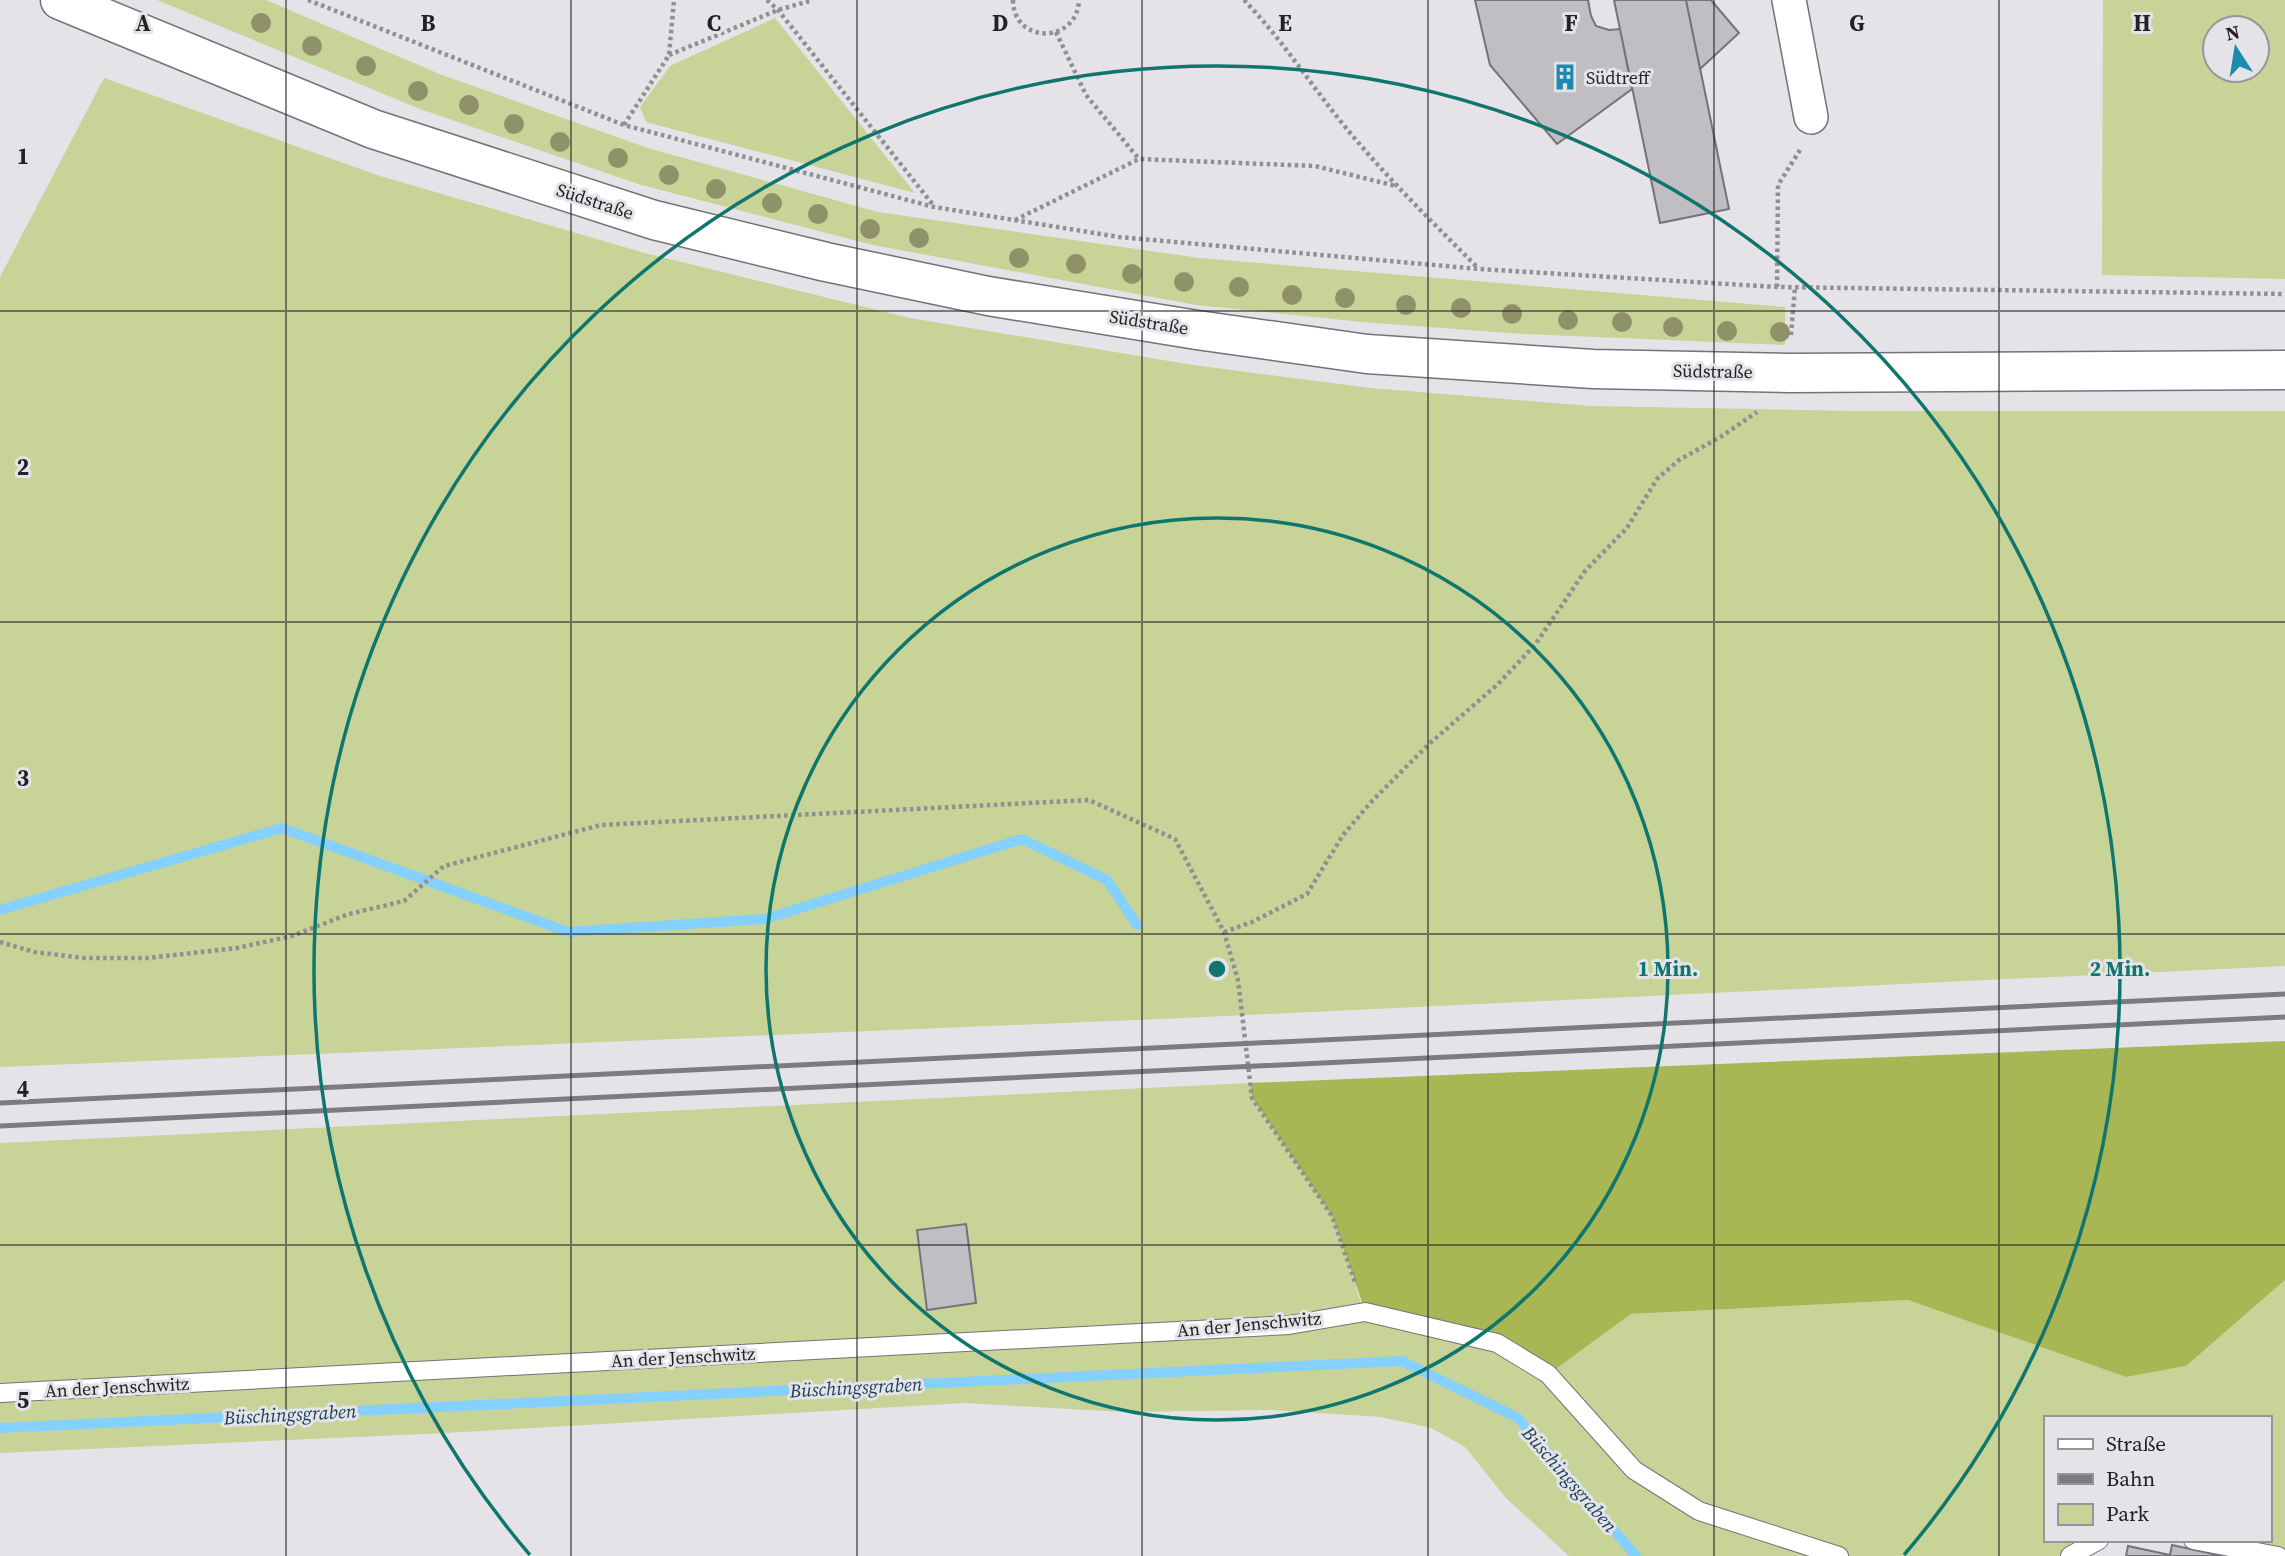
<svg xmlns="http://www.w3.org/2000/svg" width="2285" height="1556" viewBox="0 0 2285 1556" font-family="'Source Serif 4',serif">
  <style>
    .green { fill: #c7d397; fill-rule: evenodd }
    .forest { fill: #a8b754 }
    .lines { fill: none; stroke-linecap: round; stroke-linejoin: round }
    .stream { stroke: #84d0ff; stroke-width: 10 }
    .building { fill: #c1bec3; stroke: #757377; stroke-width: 2 }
    .service-casing { stroke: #757277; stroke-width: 20 }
    .minor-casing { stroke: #757277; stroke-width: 36 }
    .secondary-casing { stroke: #757277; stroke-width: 41 }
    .path { stroke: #918f92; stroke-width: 4.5; stroke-dasharray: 3.5 3.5; stroke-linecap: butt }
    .service { stroke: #fff; stroke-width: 18 }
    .minor { stroke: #fff; stroke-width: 33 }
    .secondary { stroke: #fff; stroke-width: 38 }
    .rail { stroke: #7d7b7f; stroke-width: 5 }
    .tree { fill: #8f9269 }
    .grid { fill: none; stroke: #222123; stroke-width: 2; stroke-opacity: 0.55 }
    .ring { fill: none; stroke: #0f766e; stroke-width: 3.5 }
    .labels { text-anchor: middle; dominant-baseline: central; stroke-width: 6; stroke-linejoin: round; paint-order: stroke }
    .poi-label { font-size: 18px; fill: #222123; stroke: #e6e3e8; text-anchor: start }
    .street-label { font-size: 18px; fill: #222123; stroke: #e6e3e8 }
    .water-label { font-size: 19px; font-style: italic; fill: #143e56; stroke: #e6e3e8 }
    .grid-label { font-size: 23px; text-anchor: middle; font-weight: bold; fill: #222123; stroke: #e6e3e8; stroke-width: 6; stroke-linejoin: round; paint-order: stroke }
    .centre { fill: #0f766e; stroke: #e6e3e8; stroke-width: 3.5 }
    .ring-label { font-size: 21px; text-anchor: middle; font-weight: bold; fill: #0f766e; stroke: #e6e3e8; stroke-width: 6; stroke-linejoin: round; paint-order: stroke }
  </style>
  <rect width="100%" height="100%" fill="#e6e3e8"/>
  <path class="green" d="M157,0H266L442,75L648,148L878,212L1199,258L1785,307V345L1522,334L1362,322L1196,305L873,245L638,184L420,109Z
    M2103,0H2285V279L2102,275ZM2215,28H2257V70H2215Z
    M775,18L915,193L646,122L640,107L670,66Z
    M104,78L380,176L645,253L910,318L1193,365L1371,388L1591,406L1852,411H2285V966L1183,1018L0,1067V277Z
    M1250,1083L1252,1099L1332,1216L1364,1312L1497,1344L1548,1375L1633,1471L1698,1512L1837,1556H1569L1506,1498L1465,1447L1431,1428L1381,1417L1272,1410L1124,1412L965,1403L446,1433L0,1453V1143Z
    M2285,1280V1556L2197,1540H2269V1418H2045V1540H2096L2067,1556H1842L1700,1510L1635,1469L1549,1374L1631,1314L1908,1300L2126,1377L2186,1366Z"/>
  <path class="forest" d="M2285,1041V1280L2186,1366L2126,1377L1908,1300L1631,1314L1549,1374L1498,1343L1365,1311L1332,1216L1252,1098L1250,1083Z"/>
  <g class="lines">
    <path class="stream" d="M0,910L282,828L568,932L765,919L1022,839L1107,880L1137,925
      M0,1428L1402,1361L1518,1418L1636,1556"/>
  </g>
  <path class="building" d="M1475,0H1588L1591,16L1596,26L1609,30L1620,29L1632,89L1557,144L1490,65Z
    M1614,0H1686L1729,209L1660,223Z
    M1686,0H1711L1739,33L1700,69Z
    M966,1224L976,1303L927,1310L917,1230Z
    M2172,1545L2222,1556H2126L2128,1546L2170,1555Z"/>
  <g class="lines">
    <g class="service-casing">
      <path id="service" d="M0,1393L1289,1325L1365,1312L1497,1343L1548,1374L1634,1470L1699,1511L1839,1556
        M2193,1540L2278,1556
        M2070,1556L2099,1540"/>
    </g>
    <g class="minor-casing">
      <path id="minor" d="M1789,0L1811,117"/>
    </g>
    <g class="secondary-casing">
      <path id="secondary" d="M60,0L373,129L654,220L826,262L988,296L1197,330L1367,354L1593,369L1790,373L2285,370"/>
    </g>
    <path class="path" d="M308,0L624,125L934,207L1119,237L1479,269L1777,287L2285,294
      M767,0L778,10L934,206
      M1013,0C1013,44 1077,45 1079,0
      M1244,0C1279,36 1307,79 1338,118C1381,172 1430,220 1478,268
      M1056,32L1086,95L1139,159
      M669,55L778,10L813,0
      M624,125L669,55L674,0
      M1015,220L1139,159L1315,166L1396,186
      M1777,287L1778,185L1800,150
      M1791,335L1795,287
      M1224,932L1252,922L1307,894L1343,835L1372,801L1429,744L1497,685L1535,645L1585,571L1627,528L1657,479L1679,460L1722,436L1757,412
      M0,942L34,952L84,958H148L237,948L292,936L349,914L404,901L444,866L601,825L1089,800L1175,839L1224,932L1238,980L1252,1098L1332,1216L1356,1285"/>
    <use href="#service" class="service"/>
    <use href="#minor" class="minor"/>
    <use href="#secondary" class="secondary"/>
    <path class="rail" d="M0,1103L2285,994
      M0,1126L2285,1017"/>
  </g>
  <g class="tree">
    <circle cx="261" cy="23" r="10"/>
    <circle cx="312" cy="46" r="10"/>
    <circle cx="366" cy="66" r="10"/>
    <circle cx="418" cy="91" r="10"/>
    <circle cx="469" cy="105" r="10"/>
    <circle cx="514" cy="124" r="10"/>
    <circle cx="560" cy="142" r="10"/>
    <circle cx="618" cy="158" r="10"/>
    <circle cx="669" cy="175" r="10"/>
    <circle cx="716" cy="189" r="10"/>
    <circle cx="772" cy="203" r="10"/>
    <circle cx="818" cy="214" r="10"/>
    <circle cx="870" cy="229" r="10"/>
    <circle cx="919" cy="238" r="10"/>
    <circle cx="1019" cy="258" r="10"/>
    <circle cx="1076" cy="264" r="10"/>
    <circle cx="1132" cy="274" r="10"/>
    <circle cx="1184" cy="282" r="10"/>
    <circle cx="1239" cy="287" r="10"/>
    <circle cx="1292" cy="295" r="10"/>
    <circle cx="1345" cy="298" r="10"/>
    <circle cx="1406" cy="305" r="10"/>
    <circle cx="1461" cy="308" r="10"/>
    <circle cx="1512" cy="314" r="10"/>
    <circle cx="1568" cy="320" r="10"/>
    <circle cx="1622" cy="322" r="10"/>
    <circle cx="1673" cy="327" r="10"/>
    <circle cx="1727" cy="331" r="10"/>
    <circle cx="1780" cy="332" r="10"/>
  </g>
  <path class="grid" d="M286,0V1556M571,0V1556M857,0V1556M1142,0V1556M1428,0V1556M1714,0V1556M1999,0V1556M0,311H2285M0,622H2285M0,934H2285M0,1245H2285"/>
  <g class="ring">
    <circle cx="1217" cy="969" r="451"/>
    <path d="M530 1555A903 903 0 1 1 1904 1555"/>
  </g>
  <defs>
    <g id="building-bare" transform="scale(2.1)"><path d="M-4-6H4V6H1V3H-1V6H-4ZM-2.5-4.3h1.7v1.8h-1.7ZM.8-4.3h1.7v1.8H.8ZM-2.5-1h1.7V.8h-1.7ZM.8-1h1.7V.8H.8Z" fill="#1d8ab1" stroke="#e6e3e8" stroke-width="2.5" paint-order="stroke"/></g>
  </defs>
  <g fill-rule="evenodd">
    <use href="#building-bare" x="1565" y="77"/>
  </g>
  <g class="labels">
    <g class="poi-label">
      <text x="1586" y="77">Südtreff</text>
    </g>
    <g class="street-label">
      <text transform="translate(595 201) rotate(18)">Südstraße</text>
      <text transform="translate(1149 322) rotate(9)">Südstraße</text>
      <text transform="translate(1713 371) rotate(1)">Südstraße</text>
      <text transform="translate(1249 1324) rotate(-5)">An der Jenschwitz</text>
      <text transform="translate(683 1357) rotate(-3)">An der Jenschwitz</text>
      <text transform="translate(117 1387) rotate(-3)">An der Jenschwitz</text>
    </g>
    <g class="water-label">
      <text transform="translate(856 1387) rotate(-3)">Büschingsgraben</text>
      <text transform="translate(290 1414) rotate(-3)">Büschingsgraben</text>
      <text transform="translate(1570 1479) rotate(49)">Büschingsgraben</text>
    </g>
  </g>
  <g class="grid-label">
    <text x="143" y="31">A</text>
    <text x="428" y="31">B</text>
    <text x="714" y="31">C</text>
    <text x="1000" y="31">D</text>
    <text x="1285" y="31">E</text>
    <text x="1571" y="31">F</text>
    <text x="1857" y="31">G</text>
    <text x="2142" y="31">H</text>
    <text x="23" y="164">1</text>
    <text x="23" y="475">2</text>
    <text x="23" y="786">3</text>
    <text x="23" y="1097">4</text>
    <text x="23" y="1408">5</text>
  </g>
  <circle cx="1217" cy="969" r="10" class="centre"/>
  <g class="ring-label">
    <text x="1668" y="976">1 Min.</text>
    <text x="2120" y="976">2 Min.</text>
  </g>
  <rect x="2044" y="1416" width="228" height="126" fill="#e6e3e8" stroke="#989599" stroke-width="2"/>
  <rect x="2058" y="1439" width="35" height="10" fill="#ffffff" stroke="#989599" stroke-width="2"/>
  <text x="2106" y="1451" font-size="21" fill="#222123">Straße</text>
  <rect x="2058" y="1474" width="35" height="10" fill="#7d7b7f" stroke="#989599" stroke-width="2"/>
  <text x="2106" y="1486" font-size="21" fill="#222123">Bahn</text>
  <rect x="2058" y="1504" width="35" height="21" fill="#c7d397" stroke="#989599" stroke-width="2"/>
  <text x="2106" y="1521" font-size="21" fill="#222123">Park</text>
  <g transform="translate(2236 49) rotate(348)"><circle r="33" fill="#e6e3e8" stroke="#989599" stroke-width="2"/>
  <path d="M0-5L12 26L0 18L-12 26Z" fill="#1d8ab1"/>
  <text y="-10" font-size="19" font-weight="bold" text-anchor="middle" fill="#222123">N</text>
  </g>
</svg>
